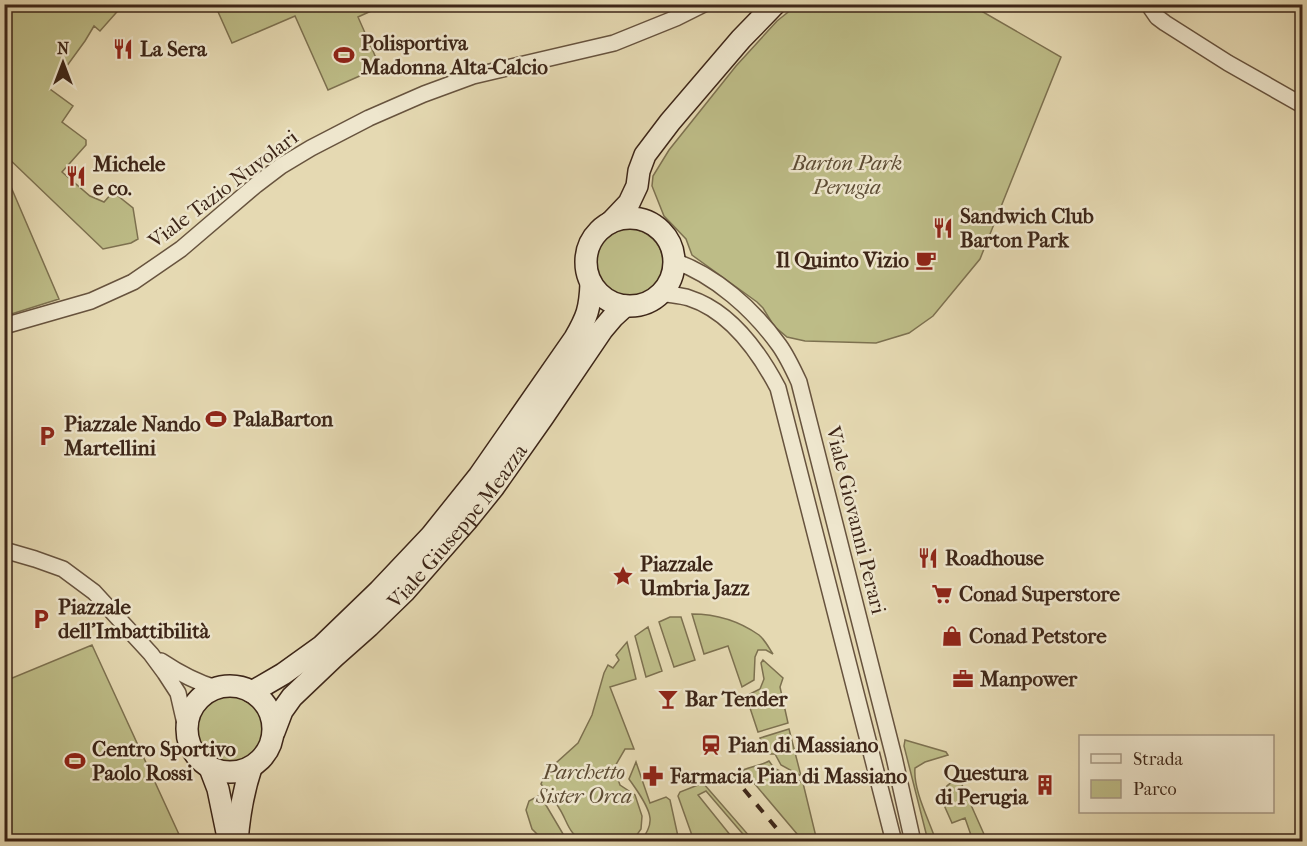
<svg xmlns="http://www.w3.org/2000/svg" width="1307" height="846" viewBox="0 0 1307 846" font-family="'IM FELL French Canon',serif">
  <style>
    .green { fill: #bdbc87; stroke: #7d7150; stroke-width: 1.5 }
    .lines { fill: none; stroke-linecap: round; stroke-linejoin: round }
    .street-casing { stroke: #67533e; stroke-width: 18 }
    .secondary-casing { stroke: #3d2618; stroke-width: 24 }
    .street { stroke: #eee6cd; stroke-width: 15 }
    .secondary { stroke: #eee6cd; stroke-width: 21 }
    .rail { stroke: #3d2618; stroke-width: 4; stroke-dasharray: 10 10; stroke-linecap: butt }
    .labels { text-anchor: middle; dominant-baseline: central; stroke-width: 5; stroke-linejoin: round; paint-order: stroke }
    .poi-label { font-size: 21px; font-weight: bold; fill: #3d2618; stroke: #eee6cd; text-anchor: start }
    .park-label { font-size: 21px; font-style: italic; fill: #5d4c34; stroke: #eee6cd }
    .street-label { font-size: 21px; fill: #3d2618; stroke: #eee6cd }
  </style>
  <rect width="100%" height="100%" fill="#e5d9b2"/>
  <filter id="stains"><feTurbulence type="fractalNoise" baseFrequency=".00333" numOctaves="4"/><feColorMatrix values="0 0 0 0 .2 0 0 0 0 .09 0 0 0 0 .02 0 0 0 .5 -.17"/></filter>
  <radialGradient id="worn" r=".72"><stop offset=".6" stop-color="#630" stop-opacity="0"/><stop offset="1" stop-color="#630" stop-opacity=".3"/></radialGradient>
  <path class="green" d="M4,5H123L100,31L94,26L85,41L50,89L73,106L62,122L86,140V145L62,172L90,196L104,202L113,192L133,208L138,239L131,243L103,249L5,155Z
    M215,5H378L380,7L358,17L380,67L328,90L295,16L232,43Z
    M797,5H971L1061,57L980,259L933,316L909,333L876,343L805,341L787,337L774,326L763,308L757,302L692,255L686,239L664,216L652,186L653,176L669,150L736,66L777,21Z
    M5,173L59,299L5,316H4Z
    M595 263a34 34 0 1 1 68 0a34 34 0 1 1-68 0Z
    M692,614C716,614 739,621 759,635C765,640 769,648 773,654L766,650H758L755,657L754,680L742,687L728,646L704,654Z
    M670,617H681L695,660L674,667L659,622Z
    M648,627L662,671L646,677L635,636Z
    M627,642L636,679L610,687L634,749H625L614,768L620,785L635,795L642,816L641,829L634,839L629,841H587C568,837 568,821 559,808C555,800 547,792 541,784L546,772L578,743L592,715L604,673L608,665L613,668L619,660L616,655Z
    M92,645L182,841H5V681Z
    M763,660L783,678L780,687L788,723L758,732L746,696L760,689L764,679L761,663Z
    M195 729a35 35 0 1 1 70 0a35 35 0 1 1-70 0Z
    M789,729L801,776L781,765L775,754H766L760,738Z
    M905,740L946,752L948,755L925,762L915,768C913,790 929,820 936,841H928L904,746Z
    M769,761L774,768L803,783L817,841H803L743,770C752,766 760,766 769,761Z
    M636,762L650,803L666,797L670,800L679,841H641C645,835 651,827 650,818C649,806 636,789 629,779Z
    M959,778L987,841H973L965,818L952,823L940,796C944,787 950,782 959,778Z
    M703,783L751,838L748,840L706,791L698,795L735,841H694L678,796L680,792Z
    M540,795L563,834L572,841H545L542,839L532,829L526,810L529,801Z"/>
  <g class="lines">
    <g class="street-casing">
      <path id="street" d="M1148,4L1157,17L1165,23L1228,63L1302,105
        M674,261C715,275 754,310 779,345C787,356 793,369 799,382L894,757L913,842
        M661,293C670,295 680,295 689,298C730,311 759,352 778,388L894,842
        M4,326L91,301L133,282L181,249L256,185L281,166L311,148L369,118L424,94L473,76L614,43L676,18L704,4
        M4,550L35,559L63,569L94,592L151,654L165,673L178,693L186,728
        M161,661C179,673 195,682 216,688"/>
    </g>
    <g class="secondary-casing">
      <g id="secondary">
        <circle cx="630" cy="262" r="44"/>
        <path d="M611,222L629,203L637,186L639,171L645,155L670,122L741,39L775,4"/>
        <circle cx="230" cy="729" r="43"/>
        <path d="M252,692L283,674L322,646L379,591L431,536L479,476L575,338C587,317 590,309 591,284"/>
        <path id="s1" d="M274,732L282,711L292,697L334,657L369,626L404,592L468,519L493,488L543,417L602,330L613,317L625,306"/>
        <path d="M210,768L218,789L229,842"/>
        <path d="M237,842C239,816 243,792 251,768"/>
      </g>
    </g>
    <use href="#street" class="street"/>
    <use href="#secondary" class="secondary"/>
    <path class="rail" d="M731,774L788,842"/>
  </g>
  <defs>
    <g id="restaurant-bare" transform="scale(1.62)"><path d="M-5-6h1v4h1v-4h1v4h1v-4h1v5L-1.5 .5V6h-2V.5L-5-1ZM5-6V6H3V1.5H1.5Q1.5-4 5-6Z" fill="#8f2418" stroke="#eee6cd" stroke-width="2.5" paint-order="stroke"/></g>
    <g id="stadium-bare" transform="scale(1.62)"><path d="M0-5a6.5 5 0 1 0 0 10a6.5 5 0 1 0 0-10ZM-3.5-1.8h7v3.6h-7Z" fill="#8f2418" stroke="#eee6cd" stroke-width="2.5" paint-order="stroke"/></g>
    <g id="cafe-bare" transform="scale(1.62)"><path d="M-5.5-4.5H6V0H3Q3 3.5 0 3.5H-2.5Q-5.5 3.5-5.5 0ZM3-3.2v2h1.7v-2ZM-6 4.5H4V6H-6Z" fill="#8f2418" stroke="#eee6cd" stroke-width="2.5" paint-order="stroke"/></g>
    <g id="parking-bare" transform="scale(1.62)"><path d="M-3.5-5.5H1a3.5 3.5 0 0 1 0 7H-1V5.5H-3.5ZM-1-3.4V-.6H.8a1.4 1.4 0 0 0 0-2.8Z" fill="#8f2418" stroke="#eee6cd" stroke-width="2.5" paint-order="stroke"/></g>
    <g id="sight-bare" transform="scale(1.62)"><path d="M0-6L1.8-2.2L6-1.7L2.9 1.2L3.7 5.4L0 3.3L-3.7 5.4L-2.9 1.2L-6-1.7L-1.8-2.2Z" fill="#8f2418" stroke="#eee6cd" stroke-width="2.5" paint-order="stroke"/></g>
    <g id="supermarket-bare" transform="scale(1.62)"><path d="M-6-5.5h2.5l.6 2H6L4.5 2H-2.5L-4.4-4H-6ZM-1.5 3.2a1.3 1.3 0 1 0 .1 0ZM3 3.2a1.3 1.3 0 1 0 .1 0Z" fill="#8f2418" stroke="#eee6cd" stroke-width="2.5" paint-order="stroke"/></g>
    <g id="shop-bare" transform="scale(1.62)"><path d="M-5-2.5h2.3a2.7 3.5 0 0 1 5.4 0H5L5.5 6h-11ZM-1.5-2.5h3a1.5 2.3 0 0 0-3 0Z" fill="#8f2418" stroke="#eee6cd" stroke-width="2.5" paint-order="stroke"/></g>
    <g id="office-bare" transform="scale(1.62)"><path d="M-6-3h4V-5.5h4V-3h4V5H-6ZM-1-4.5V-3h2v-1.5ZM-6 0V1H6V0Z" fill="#8f2418" stroke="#eee6cd" stroke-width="2.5" paint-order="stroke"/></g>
    <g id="bar-bare" transform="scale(1.62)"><path d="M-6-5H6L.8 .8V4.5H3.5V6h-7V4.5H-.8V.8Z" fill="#8f2418" stroke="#eee6cd" stroke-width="2.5" paint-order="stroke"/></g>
    <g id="station-bare" transform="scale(1.62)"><path d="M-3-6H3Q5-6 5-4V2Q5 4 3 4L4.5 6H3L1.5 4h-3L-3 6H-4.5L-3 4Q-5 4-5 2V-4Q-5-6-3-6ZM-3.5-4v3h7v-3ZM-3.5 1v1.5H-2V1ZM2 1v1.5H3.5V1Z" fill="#8f2418" stroke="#eee6cd" stroke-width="2.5" paint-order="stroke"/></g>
    <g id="pharmacy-bare" transform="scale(1.62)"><path d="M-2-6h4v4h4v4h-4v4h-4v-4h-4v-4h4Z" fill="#8f2418" stroke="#eee6cd" stroke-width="2.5" paint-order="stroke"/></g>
    <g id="building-bare" transform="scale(1.62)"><path d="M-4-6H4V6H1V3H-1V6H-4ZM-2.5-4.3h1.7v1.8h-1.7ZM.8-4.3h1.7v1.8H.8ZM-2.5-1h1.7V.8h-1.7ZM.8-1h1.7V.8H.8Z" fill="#8f2418" stroke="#eee6cd" stroke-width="2.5" paint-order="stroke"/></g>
  </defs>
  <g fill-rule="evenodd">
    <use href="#restaurant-bare" x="123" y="49"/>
    <use href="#stadium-bare" x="344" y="55"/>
    <use href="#restaurant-bare" x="76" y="176"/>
    <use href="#restaurant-bare" x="943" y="228"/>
    <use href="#cafe-bare" x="926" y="260"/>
    <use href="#stadium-bare" x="216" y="419"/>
    <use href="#parking-bare" x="47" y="436"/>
    <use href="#restaurant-bare" x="928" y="558"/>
    <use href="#sight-bare" x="623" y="576"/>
    <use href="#supermarket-bare" x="942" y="594"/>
    <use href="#parking-bare" x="41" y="619"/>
    <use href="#shop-bare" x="952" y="636"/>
    <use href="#office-bare" x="963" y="679"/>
    <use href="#bar-bare" x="668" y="699"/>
    <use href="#station-bare" x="711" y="745"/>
    <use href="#stadium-bare" x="75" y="761"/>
    <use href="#pharmacy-bare" x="653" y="776"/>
    <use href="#building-bare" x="1045" y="785"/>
  </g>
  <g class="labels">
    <g class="poi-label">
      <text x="361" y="43">Polisportiva<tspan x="361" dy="24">Madonna Alta-Calcio</tspan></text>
      <text x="140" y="49">La Sera</text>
      <text x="93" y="164">Michele<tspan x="93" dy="24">e co.</tspan></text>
      <text x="960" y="216">Sandwich Club<tspan x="960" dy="24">Barton Park</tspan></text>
      <text x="909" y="260" text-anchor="end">Il Quinto Vizio</text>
      <text x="233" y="419">PalaBarton</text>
      <text x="64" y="424">Piazzale Nando<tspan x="64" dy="24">Martellini</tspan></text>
      <text x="945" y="558">Roadhouse</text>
      <text x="640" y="564">Piazzale<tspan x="640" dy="24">Umbria Jazz</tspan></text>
      <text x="959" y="594">Conad Superstore</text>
      <text x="58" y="607">Piazzale<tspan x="58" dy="24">dell’Imbattibilità</tspan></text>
      <text x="969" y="636">Conad Petstore</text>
      <text x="980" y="679">Manpower</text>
      <text x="685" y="699">Bar Tender</text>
      <text x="728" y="745">Pian di Massiano</text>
      <text x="92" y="749">Centro Sportivo<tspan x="92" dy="24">Paolo Rossi</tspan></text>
      <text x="1028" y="773" text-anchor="end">Questura<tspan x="1028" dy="24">di Perugia</tspan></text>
      <text x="670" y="776">Farmacia Pian di Massiano</text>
    </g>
    <g class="park-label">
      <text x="847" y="163">Barton Park<tspan x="847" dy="24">Perugia</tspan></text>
      <text x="584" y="772">Parchetto<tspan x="584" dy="24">Sister Orca</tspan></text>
    </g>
    <g class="street-label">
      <text transform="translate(223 189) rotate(-37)">Viale Tazio Nuvolari</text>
      <text transform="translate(856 520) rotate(76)">Viale Giovanni Perari</text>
      <text stroke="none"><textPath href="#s1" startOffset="278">Viale Giuseppe Meazza</textPath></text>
    </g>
  </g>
  <rect width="1307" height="846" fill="none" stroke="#e5d9b2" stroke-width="24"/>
  <rect x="6" y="6" width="1295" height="834" fill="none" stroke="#3d2618" stroke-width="3"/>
  <rect x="12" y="12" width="1283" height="822" fill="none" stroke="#3d2618" stroke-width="1.5"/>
  <rect x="1079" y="735" width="195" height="78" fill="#eee6cd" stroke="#a79985" stroke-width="1.5"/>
  <rect x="1091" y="754" width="30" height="9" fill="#eee6cd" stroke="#a79985" stroke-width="1.5"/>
  <text x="1133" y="765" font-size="18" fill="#3d2618">Strada</text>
  <rect x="1091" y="780" width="30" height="18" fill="#bdbc87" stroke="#a79985" stroke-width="1.5"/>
  <text x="1133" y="795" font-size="18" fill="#3d2618">Parco</text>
  <g transform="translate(63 63)" stroke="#eee6cd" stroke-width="4.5" paint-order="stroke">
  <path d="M0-4.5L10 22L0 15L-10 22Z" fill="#3d2618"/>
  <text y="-9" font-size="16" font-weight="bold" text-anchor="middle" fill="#3d2618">N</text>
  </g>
  <rect width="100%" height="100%" filter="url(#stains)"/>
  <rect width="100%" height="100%" fill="url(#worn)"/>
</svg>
